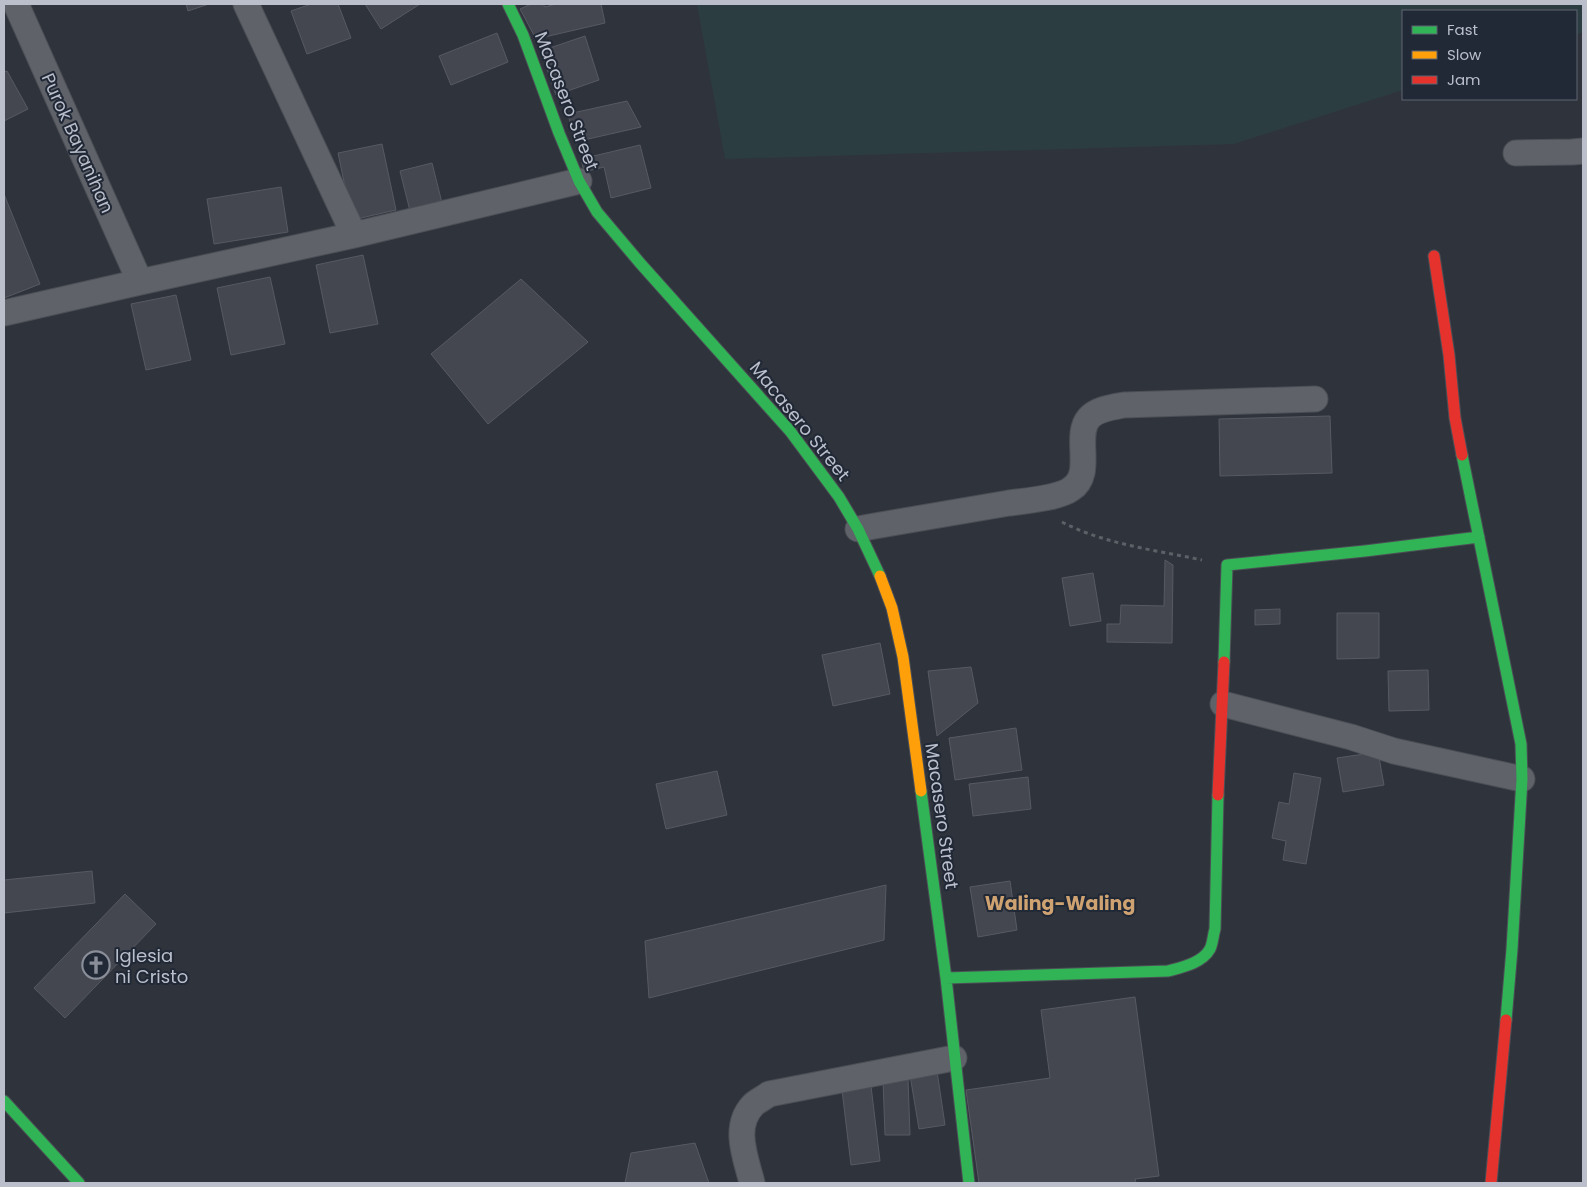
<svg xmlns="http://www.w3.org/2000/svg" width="1587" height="1187" viewBox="0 0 1587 1187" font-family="Poppins,sans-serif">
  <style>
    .green { fill: #2c3d42 }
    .building { fill: #44474f; stroke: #575a63 }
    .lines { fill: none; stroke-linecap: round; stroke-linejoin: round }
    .street-casing { stroke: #4c4f56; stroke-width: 27 }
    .fast-casing { stroke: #4c4f56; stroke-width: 13 }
    .slow-casing { stroke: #4c4f56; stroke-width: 13 }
    .jam-casing { stroke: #4c4f56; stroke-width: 13 }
    .path { stroke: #5d6167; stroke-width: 3; stroke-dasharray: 4 4; stroke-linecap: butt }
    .street { stroke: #5f6269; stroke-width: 25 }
    .fast { stroke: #30b455; stroke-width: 11 }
    .slow { stroke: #ff9f0a; stroke-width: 11 }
    .jam { stroke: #e5322d; stroke-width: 11 }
    .labels { text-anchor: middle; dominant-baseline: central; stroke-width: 4; stroke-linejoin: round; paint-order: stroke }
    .street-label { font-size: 18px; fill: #babfcb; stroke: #212836 }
    .poi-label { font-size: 18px; fill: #babfcb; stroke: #212836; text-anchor: start }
    .neighbourhood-label { font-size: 19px; font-weight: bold; fill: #cfa371; stroke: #212836 }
  </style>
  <rect width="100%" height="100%" fill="#2f333b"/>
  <path class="green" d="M697,4H1583V32L1576,35V11H1403V90L1234,144L725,159Z"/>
  <path class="building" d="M186,4H209L188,11Z
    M311,4H338L351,38L307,54L291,11Z
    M365,4H420L381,29Z
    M531,4H543L545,7L556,4H601L605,23L536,39L520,9Z
    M497,33L508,62L451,85L439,56Z
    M585,36L599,80L556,95L541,51Z
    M7,71L28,109L4,121V72Z
    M627,101L641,127L575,142L568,114Z
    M382,144L396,210L352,220L338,153Z
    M640,145L651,188L611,198L604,167L584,172L581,159Z
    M432,163L442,203L410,211L400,171Z
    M281,187L288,232L214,244L207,199Z
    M4,194L40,284L4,298Z
    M363,255L378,324L330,333L316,265Z
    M270,277L285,344L231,355L217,288Z
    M521,279L588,342L488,424L431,354Z
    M176,295L191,360L146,370L131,304Z
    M1330,416L1332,473L1220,476L1219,419Z
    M1165,560L1173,565L1172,643L1107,642V624H1120L1121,605L1164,606Z
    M1093,573L1101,621L1070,626L1062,578Z
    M1280,609V624L1255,625V610Z
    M1337,613H1379V658L1337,659Z
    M880,643L890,694L833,706L822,655Z
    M971,667L978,703L937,736L928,671Z
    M1428,670L1429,710L1389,711L1388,671Z
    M1016,728L1022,770L955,780L949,738Z
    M1378,752L1384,785L1343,792L1337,758Z
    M717,771L727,815L666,829L656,784Z
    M1294,773L1321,778L1306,864L1283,860L1286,841L1272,838L1279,802L1289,804Z
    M1028,777L1031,809L973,816L969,784Z
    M92,871L95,903L4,913V880Z
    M1010,881L1017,930L978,937L970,887Z
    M886,885L884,940L649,998L645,941Z
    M125,894L156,924L65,1018L34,988Z
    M1135,997L1159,1176L1135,1179L1136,1183H979L966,1090L1050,1078L1041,1010Z
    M937,1071L945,1125L919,1129L910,1075Z
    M908,1079L910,1135H885L883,1080Z
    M871,1086L880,1161L851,1165L842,1090Z
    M695,1143L709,1183H625L631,1153Z"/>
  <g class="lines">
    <g class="street-casing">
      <path id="street" d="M16,4L140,282
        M246,4L354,235
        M1516,153L1572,152L1583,151
        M4,313L140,282L354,235L579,181
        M858,529C908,520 958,512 1009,503C1025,501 1059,498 1071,489C1095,474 1073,436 1089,418C1097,409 1113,407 1124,405L1315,399
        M1223,704L1351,737L1394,751L1522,779
        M752,1183C746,1158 732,1127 753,1105C757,1101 764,1098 769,1094L954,1058"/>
    </g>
    <g class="fast-casing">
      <path id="fast" d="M508,4L523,35L559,133L579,181L597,212L640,263L790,431L839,497L858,529L880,576
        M1462,455L1521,744L1522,779L1512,949L1506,1020
        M1224,662L1227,565L1365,551L1479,537
        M921,791L946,978L969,1183
        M946,978L1168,971C1183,967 1202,963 1210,949C1213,943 1213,935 1215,929L1218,795
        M4,1101L79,1183"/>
    </g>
    <g class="slow-casing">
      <path id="slow" d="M880,576L892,608L903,657L921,791"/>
    </g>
    <g class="jam-casing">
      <path id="jam" d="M1434,256L1449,355L1455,418L1462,455
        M1218,795L1224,662
        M1491,1183L1506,1020"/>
    </g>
    <path class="path" d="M1062,522C1104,544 1155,550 1202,560"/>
    <use href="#street" class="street"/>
    <use href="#fast" class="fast"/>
    <use href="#slow" class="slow"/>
    <use href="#jam" class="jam"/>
  </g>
  <defs>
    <g id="church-ring" transform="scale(1.4375)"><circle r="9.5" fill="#212836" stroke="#898e99" stroke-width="1.5"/><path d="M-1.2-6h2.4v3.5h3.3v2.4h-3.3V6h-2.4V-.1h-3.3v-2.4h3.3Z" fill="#898e99"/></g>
  </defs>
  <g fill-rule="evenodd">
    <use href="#church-ring" x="96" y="965"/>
  </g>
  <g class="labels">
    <g class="street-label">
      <text transform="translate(567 101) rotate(69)">Macasero Street</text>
      <text transform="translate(78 143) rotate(66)">Purok Bayanihan</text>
      <text transform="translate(800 421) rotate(51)">Macasero Street</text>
      <text transform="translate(942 816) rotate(82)">Macasero Street</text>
    </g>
    <g class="poi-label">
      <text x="115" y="955">Iglesia<tspan x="115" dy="21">ni Cristo</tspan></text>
    </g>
    <g class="neighbourhood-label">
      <text x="1060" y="903">Waling-Waling</text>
    </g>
  </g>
  <rect width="1587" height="1187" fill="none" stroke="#babfcb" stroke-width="10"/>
  <rect x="1402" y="10" width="175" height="90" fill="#212836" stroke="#5e6472"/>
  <rect x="1412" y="26" width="25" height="8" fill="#30b455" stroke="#5e6472"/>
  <text x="1447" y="35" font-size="15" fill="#babfcb">Fast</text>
  <rect x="1412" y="51" width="25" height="8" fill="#ff9f0a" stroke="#5e6472"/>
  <text x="1447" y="60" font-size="15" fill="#babfcb">Slow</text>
  <rect x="1412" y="76" width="25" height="8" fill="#e5322d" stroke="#5e6472"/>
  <text x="1447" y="85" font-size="15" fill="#babfcb">Jam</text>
</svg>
